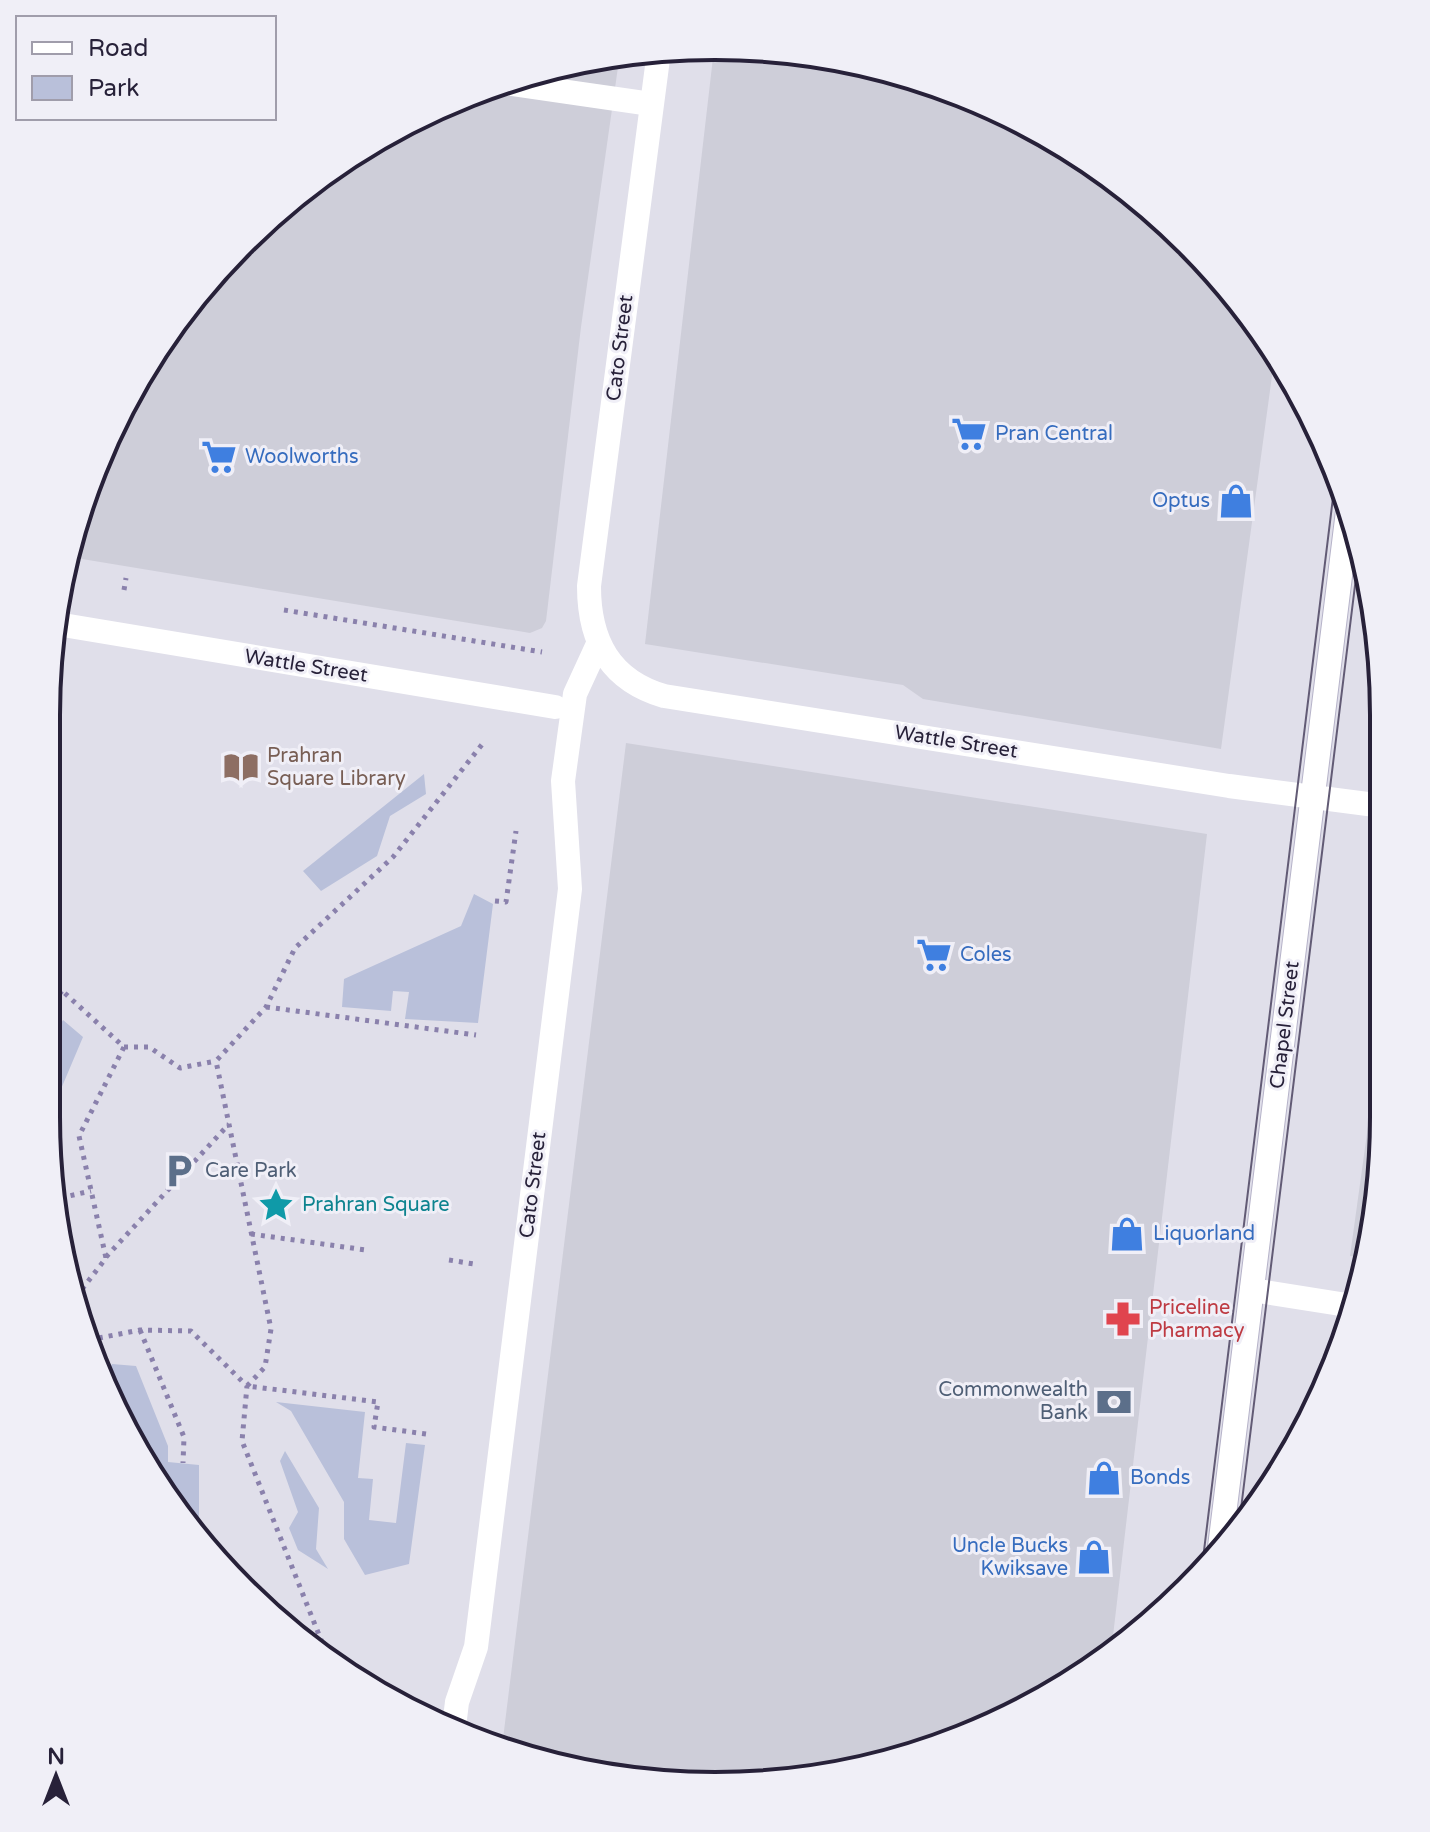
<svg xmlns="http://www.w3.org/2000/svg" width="1430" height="1832" viewBox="0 0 1430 1832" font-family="'Varela Round',sans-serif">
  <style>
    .built { fill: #ceced9 }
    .green { fill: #b9c0da }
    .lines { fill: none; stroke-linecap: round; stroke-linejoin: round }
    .secondary-casing { stroke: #b6b3c9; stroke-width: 26 }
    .path { stroke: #8a81ac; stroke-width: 5; stroke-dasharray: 4 6; stroke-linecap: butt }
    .lane { stroke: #fff; stroke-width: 24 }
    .street { stroke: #fff; stroke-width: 24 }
    .secondary { stroke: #fff; stroke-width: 24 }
    .tram { stroke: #625b75; stroke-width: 2 }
    .labels { text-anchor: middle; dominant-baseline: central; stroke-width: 6; stroke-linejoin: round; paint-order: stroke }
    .street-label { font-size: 20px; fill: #272139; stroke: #f0eff7 }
    .shop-label { font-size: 20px; fill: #366cbe; stroke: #f0eff7; text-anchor: start }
    .education-label { font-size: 20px; fill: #785e54; stroke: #f0eff7; text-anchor: start }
    .service-label { font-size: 20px; fill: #4e5e75; stroke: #f0eff7; text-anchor: start }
    .culture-label { font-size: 20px; fill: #0d838f; stroke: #f0eff7; text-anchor: start }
    .health-label { font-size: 20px; fill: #be3a42; stroke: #f0eff7; text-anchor: start }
    .rim { fill: none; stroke: #272139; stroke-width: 4 }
  </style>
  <rect width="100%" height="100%" fill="#e0dfea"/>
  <path class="built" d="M758,47L888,69L1010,115L1122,184L1218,274L1275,354L1221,749L923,699L903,685L645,644L714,49Z
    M620,53L581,327L546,621L542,628L530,633L70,557L82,500L185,307L274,212L380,136L500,82Z
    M626,743L1207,834L1111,1653L1050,1696L889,1763L715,1786L542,1763L502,1747Z
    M1384,1011V1117L1368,1259L1350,1256Z"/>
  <path class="green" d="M424,774L426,794L390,816L377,856L321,891L303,871Z
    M474,894L493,904L478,1023L405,1019L409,992L393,991L391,1011L342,1007L344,979L461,926Z
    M63,1020L83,1037L47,1122L46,1048Z
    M112,1364L136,1366L168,1446V1462L199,1465V1532H203V1539L136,1452L105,1378Z
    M276,1402L365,1412L358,1478L373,1479L369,1520L396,1523L406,1443L425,1445L409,1564L365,1575L344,1539V1502L291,1411Z
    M285,1451L319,1508L316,1549L328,1569L298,1550L289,1528L298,1512L280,1461Z"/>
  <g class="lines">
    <g class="secondary-casing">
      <path id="secondary" d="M1220,1547L1349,503"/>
    </g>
    <path class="path" d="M124,590L126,578
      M284,610L542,652
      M495,901L506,902L516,831
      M46,971L48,978L124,1047L79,1136L106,1258L73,1301
      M266,1007L476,1035
      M46,1009L62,991
      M124,1047H149L180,1068L216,1061
      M58,1207L60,1198L91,1191
      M251,1234L366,1250
      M106,1257L229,1124
      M449,1260L474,1264
      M140,1330L184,1437L183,1463
      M89,1340L140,1330L191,1331L247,1386L242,1441L327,1655
      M426,1434L374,1427L378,1402L247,1386L265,1367L271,1329L216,1061L266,1007L295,948L393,857L484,742"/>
    <path class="lane" d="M498,82L651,104"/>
    <path class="street" d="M659,51L589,586C589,641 610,680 664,696L1229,786L1383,806
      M57,624L555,707
      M1252,1290L1353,1306
      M454,1727L457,1702L476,1647L570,889L563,781L575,694L598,644"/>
    <use href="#secondary" class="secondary"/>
    <path class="tram" d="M1239,1525L1359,553
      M1202,1567L1336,473"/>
  </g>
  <defs>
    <g id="supermarket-bare" transform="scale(2.76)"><path d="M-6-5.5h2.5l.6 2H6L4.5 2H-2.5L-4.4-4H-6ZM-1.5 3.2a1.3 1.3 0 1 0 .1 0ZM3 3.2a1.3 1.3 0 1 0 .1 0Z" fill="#3f7fe0" stroke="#f0eff7" stroke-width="2.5" paint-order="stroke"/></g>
    <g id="shop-bare" transform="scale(2.76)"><path d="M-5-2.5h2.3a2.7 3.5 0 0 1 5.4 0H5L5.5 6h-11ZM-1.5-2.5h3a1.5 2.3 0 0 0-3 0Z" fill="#3f7fe0" stroke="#f0eff7" stroke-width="2.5" paint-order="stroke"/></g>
    <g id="library-bare" transform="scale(2.76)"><path d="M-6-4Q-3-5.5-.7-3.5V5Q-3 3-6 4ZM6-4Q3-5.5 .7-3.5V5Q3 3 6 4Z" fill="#8d6e63" stroke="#f0eff7" stroke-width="2.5" paint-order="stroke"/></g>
    <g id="parking-bare" transform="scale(2.76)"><path d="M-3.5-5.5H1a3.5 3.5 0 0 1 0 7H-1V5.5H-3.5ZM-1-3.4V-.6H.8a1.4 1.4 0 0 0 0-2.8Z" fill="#5c6f8a" stroke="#f0eff7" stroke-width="2.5" paint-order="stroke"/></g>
    <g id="sight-bare" transform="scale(2.76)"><path d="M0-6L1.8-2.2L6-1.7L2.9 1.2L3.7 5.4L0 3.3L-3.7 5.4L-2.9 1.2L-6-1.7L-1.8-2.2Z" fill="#0f9aa8" stroke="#f0eff7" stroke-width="2.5" paint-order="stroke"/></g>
    <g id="pharmacy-bare" transform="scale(2.76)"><path d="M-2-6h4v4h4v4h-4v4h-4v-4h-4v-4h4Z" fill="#e0444e" stroke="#f0eff7" stroke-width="2.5" paint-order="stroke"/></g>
    <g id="bank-bare" transform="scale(2.76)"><path d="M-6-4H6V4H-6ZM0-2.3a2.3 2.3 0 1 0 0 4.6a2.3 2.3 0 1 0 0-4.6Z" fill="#5c6f8a" stroke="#f0eff7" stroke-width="2.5" paint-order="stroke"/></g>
  </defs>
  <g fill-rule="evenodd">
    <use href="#supermarket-bare" x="969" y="434"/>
    <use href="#supermarket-bare" x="219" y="457"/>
    <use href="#shop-bare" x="1236" y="501"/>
    <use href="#library-bare" x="241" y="767"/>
    <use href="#supermarket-bare" x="934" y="955"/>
    <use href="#parking-bare" x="179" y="1171"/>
    <use href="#sight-bare" x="276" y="1205"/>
    <use href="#shop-bare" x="1127" y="1234"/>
    <use href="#pharmacy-bare" x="1123" y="1319"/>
    <use href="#bank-bare" x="1114" y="1402"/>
    <use href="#shop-bare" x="1104" y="1478"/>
    <use href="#shop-bare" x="1094" y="1557"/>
  </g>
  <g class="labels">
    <g class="street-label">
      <text transform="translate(620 348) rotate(-83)">Cato Street</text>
      <text transform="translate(306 666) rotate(9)">Wattle Street</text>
      <text transform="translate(956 742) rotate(9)">Wattle Street</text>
      <text transform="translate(1285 1025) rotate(-83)">Chapel Street</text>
      <text transform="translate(533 1185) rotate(-83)">Cato Street</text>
    </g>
    <g class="shop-label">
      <text x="995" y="434">Pran Central</text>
      <text x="245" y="457">Woolworths</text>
      <text x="1210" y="501" text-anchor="end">Optus</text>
      <text x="960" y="955">Coles</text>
      <text x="1153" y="1234">Liquorland</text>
      <text x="1130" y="1478">Bonds</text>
      <text x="1068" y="1546" text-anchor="end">Uncle Bucks<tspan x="1068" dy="23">Kwiksave</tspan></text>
    </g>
    <g class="education-label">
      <text x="267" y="756">Prahran<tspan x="267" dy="23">Square Library</tspan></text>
    </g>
    <g class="service-label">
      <text x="205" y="1171">Care Park</text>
      <text x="1088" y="1390" text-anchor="end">Commonwealth<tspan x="1088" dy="23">Bank</tspan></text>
    </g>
    <g class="culture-label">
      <text x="302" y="1205">Prahran Square</text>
    </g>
    <g class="health-label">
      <text x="1149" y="1308">Priceline<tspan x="1149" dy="23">Pharmacy</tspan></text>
    </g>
  </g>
  <path d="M0 0H1430V1832H0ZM715 60H715A655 655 0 0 1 1370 715V1117A655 655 0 0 1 715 1772H715A655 655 0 0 1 60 1117V715A655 655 0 0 1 715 60Z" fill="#f0eff7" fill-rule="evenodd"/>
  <path class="rim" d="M715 60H715A655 655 0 0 1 1370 715V1117A655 655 0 0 1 715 1772H715A655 655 0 0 1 60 1117V715A655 655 0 0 1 715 60Z"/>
  <rect x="16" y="16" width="260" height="104" fill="#f0eff7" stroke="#a09dab" stroke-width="2"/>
  <rect x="32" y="42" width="40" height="12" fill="#ffffff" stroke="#a09dab" stroke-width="2"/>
  <text x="88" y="56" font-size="24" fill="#272139">Road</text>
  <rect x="32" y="76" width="40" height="24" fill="#b9c0da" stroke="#a09dab" stroke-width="2"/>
  <text x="88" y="96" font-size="24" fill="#272139">Park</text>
  <g transform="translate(56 1776)" stroke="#f0eff7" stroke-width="6" paint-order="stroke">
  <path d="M0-6L14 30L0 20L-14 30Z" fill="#272139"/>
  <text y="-12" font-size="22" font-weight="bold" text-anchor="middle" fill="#272139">N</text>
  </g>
</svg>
